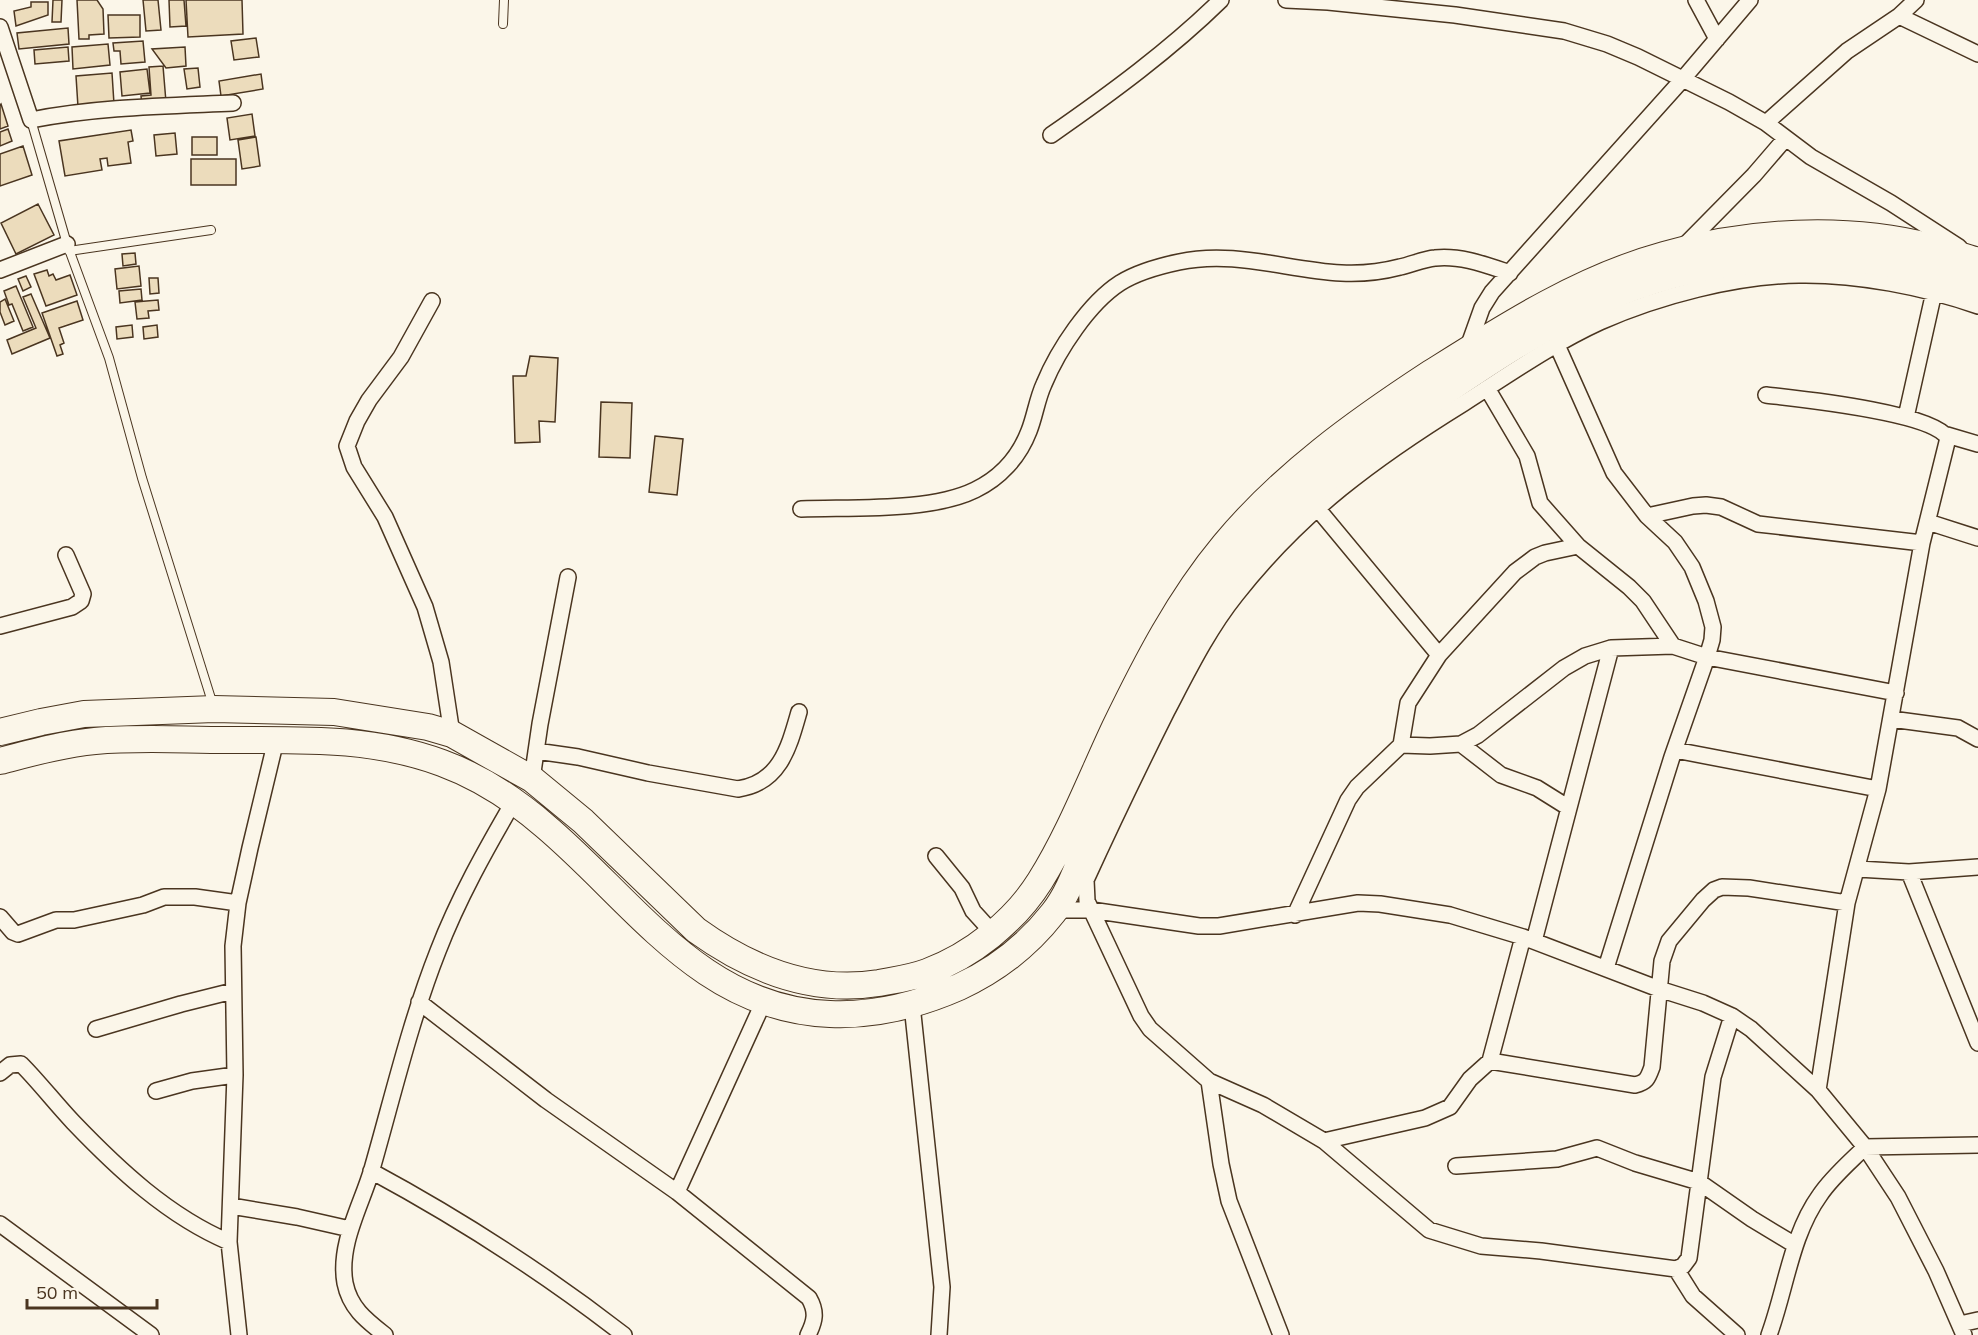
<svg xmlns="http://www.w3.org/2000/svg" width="1978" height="1335" viewBox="0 0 1978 1335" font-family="Mulish,sans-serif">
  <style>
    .building { fill: #ecdcbc; stroke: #4a3520; stroke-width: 1.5 }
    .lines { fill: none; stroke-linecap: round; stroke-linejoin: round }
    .lane-casing { stroke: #4a3520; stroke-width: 10 }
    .street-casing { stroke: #4a3520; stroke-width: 18 }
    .primary-casing { stroke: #4a3520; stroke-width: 28 }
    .lane { stroke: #fbf6e9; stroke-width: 8 }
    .street { stroke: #fbf6e9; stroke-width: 15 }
    .primary { stroke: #fbf6e9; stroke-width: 26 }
  </style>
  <rect width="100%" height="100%" fill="#fbf6e9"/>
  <path class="building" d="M53,0H62L61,22H52Z
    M77,0H97L103,9L104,34L89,35V39H79Z
    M143,0H158L161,30L146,31Z
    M169,0H184L186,26L170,27Z
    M186,0H242L243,34L188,37Z
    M31,2H48V15L16,26L14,11L31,7Z
    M108,15H140V37L109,38Z
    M68,28L69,44L19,49L17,33Z
    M256,38L259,57L234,60L231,41Z
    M143,41L145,62L121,64L120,51H114L113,43Z
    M108,44L110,65L73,69L72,47Z
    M68,47L69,61L35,64L34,50Z
    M185,47L186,66L166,68L152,49Z
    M163,66L166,102L142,106L141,96L151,95L149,67Z
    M198,68L200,87L187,89L184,69Z
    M147,69L150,93L122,96L120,72Z
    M112,73L114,104L78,107L76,76Z
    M261,74L263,89L221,96L219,81Z
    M1,104L8,126L0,129V105Z
    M252,114L255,136L230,140L227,118Z
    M8,129L12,141L0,146V132Z
    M131,130L133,141L128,142L131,163L108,166L107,158L100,159L102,170L65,176L59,141Z
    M175,133L177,154L156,156L154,135Z
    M192,137H217V155H192Z
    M256,137L260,166L242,169L238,140Z
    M23,146L32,175L0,186V154Z
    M191,159H236V185H191Z
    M38,204L54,235L16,254L1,223Z
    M135,253L136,264L123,266L122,254Z
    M139,266L141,286L117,289L115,269Z
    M47,270L49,276L53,274L56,280L70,275L77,295L46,306L34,274Z
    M26,276L31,287L23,291L18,279Z
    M149,278H158L159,293L150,294Z
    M16,286L33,327L23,331L12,304L9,305L4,291Z
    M141,289L142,300L120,303L119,291Z
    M31,294L50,338L12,354L7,340L36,328L23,297Z
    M5,299L14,321L5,325L0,312V302Z
    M158,300L159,310L148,311L149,318L137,319L135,302Z
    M77,301L83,320L59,328L64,343L60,345L63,354L57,356L42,313Z
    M132,325L133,337L117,339L116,327Z
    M157,325L158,337L144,339L143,327Z
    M530,356L558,358L555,422L539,421L540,442L515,443L513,376H526Z
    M601,402L632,403L630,458L599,457Z
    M655,436L683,439L677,495L649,492Z"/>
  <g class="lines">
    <g class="lane-casing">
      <path id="lane" d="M503,24L504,0
        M31,120L67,244L109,358L142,478L213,705
        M69,251L211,230"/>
    </g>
    <g class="street-casing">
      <path id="street" d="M1286,0L1328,2L1455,15L1564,31L1607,44L1638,57L1729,102L1766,123L1811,157L1891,203L1959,247
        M1696,0L1717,39
        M1899,16L1978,54
        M0,27L31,120C97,107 166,106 233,103
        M1766,123L1847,51L1899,16L1916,0
        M1051,135C1110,94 1170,50 1221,0
        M1682,248L1754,175L1785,139
        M0,270L67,244
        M432,301L401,357L369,400L357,421L347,446L354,467L385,517L425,607L441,662L452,734
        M1557,345L1614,473L1647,516L1675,542L1692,567L1706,601L1713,627L1712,640L1707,657L1672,757L1606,968
        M1467,350L1482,308L1492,292L1682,80L1750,0
        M1487,388L1527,456L1540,503L1578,546L1629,587L1643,601L1673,646
        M1766,395C1800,399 1931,412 1948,438L1922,543L1878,789L1847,903L1818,1090
        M1906,417L1934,292
        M1947,435L1978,444
        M1317,508L1439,655
        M801,509C852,507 930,512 975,490C1000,478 1019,457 1029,431C1035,416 1037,399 1044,384C1058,350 1089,303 1120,283C1136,273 1160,266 1179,262C1234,250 1287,270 1341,273C1360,274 1381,272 1400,267C1411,265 1423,259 1435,258C1460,255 1486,265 1510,273
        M1647,516L1693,506L1706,505L1721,507L1758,524L1922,543
        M1928,522L1978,538
        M0,626L72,607L81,601L83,594L66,555
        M1891,719L1958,728L1978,739
        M1461,744L1501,775L1537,788L1569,808
        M1401,745L1430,746L1461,744L1478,735L1564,668L1585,656L1611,648L1673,646L1707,657L1896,693
        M1675,750L1878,789
        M536,751L578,757L648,773L738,789C780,783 789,747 799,712
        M532,779L540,724L568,577
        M936,856L962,888L973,911L993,933
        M1858,869L1909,872L1978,867
        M1909,872L1978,1043
        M1055,910H1091L1199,926H1219L1358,903L1380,904L1450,915L1523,937L1659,989L1703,1003L1732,1016L1751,1029L1818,1090L1865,1147L1898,1197L1936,1271L1964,1335
        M1295,915L1348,800L1357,787L1401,745L1408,703L1439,655L1515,572L1535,557L1545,553L1578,546
        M0,917L13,932L18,934L56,920H74L111,912L143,905L164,897H195L238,903
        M1523,937L1490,1061L1470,1079L1450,1107L1425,1118L1324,1141L1263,1105L1209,1081L1150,1029L1141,1016L1087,901L1086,880C1112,823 1139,767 1167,711C1188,671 1208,630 1236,595C1301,512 1375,458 1464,403C1508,375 1552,344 1600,322C1659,296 1735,276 1799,275C1857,274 1924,287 1978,306
        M1534,941L1611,648
        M419,1002L546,1100L677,1192L809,1298C817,1312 815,1321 808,1335
        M912,1005L942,1287L939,1335
        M96,1029L181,1004L233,991
        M1490,1061L1635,1085C1647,1082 1648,1078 1652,1067L1662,961L1669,941L1703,900L1714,890L1722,887L1749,888L1847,903
        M0,1073L10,1065L21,1064C39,1082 55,1103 73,1122C118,1169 168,1216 229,1242
        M1209,1081L1221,1164L1229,1201L1281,1335
        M156,1091L192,1081L235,1075
        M1324,1141L1429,1230L1481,1246L1541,1251L1676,1269L1683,1266L1689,1258L1713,1077L1732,1016
        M1456,1166L1557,1159L1597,1148L1635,1163L1699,1182L1752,1219L1795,1245
        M371,1171C460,1219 544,1273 624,1335
        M677,1192L764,1001
        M231,1206L297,1217L350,1229
        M0,1224L151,1335
        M1676,1269L1693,1296L1737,1335
        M1960,1324L1978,1320
        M239,1335L229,1242L235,1075L233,946L238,903L250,848L276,740
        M385,1335C366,1320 350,1308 345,1283C338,1244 362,1204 372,1169C393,1096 410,1022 438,951C458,899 486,849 514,801
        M1769,1335C1786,1289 1791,1235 1820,1195C1832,1177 1850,1162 1865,1147L1978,1145"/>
    </g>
    <g class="primary-casing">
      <path id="primary" d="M0,732L41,722L84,714L214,709L334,712L428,727L452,734L532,779L583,821L696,930C750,969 812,994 879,983C895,980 911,978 927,972C971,956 1015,921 1040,881C1070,833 1091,778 1115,727C1146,663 1179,599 1224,545C1282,475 1356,422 1431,373C1504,327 1580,278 1664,255C1748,231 1845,225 1931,247C1947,251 1962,256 1978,261
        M0,761C31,753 63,744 95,741C139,737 183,740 228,740C303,740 371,737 442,763C480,777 515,800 545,826C634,901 701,1009 830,1014C875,1016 918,1005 959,987C996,970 1028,945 1053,913C1070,892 1079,862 1090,837C1120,771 1147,703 1184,641C1246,539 1327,472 1424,406C1480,368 1538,328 1600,301C1694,259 1807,246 1908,267C1932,271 1955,279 1978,287"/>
    </g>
    <use href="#lane" class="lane"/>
    <use href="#street" class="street"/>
    <use href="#primary" class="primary"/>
  </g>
  <path d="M27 1299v9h130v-9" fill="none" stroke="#4a3520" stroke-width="3"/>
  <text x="36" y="1299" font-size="18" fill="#4a3520" stroke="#fbf6e9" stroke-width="4.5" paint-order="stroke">50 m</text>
</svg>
